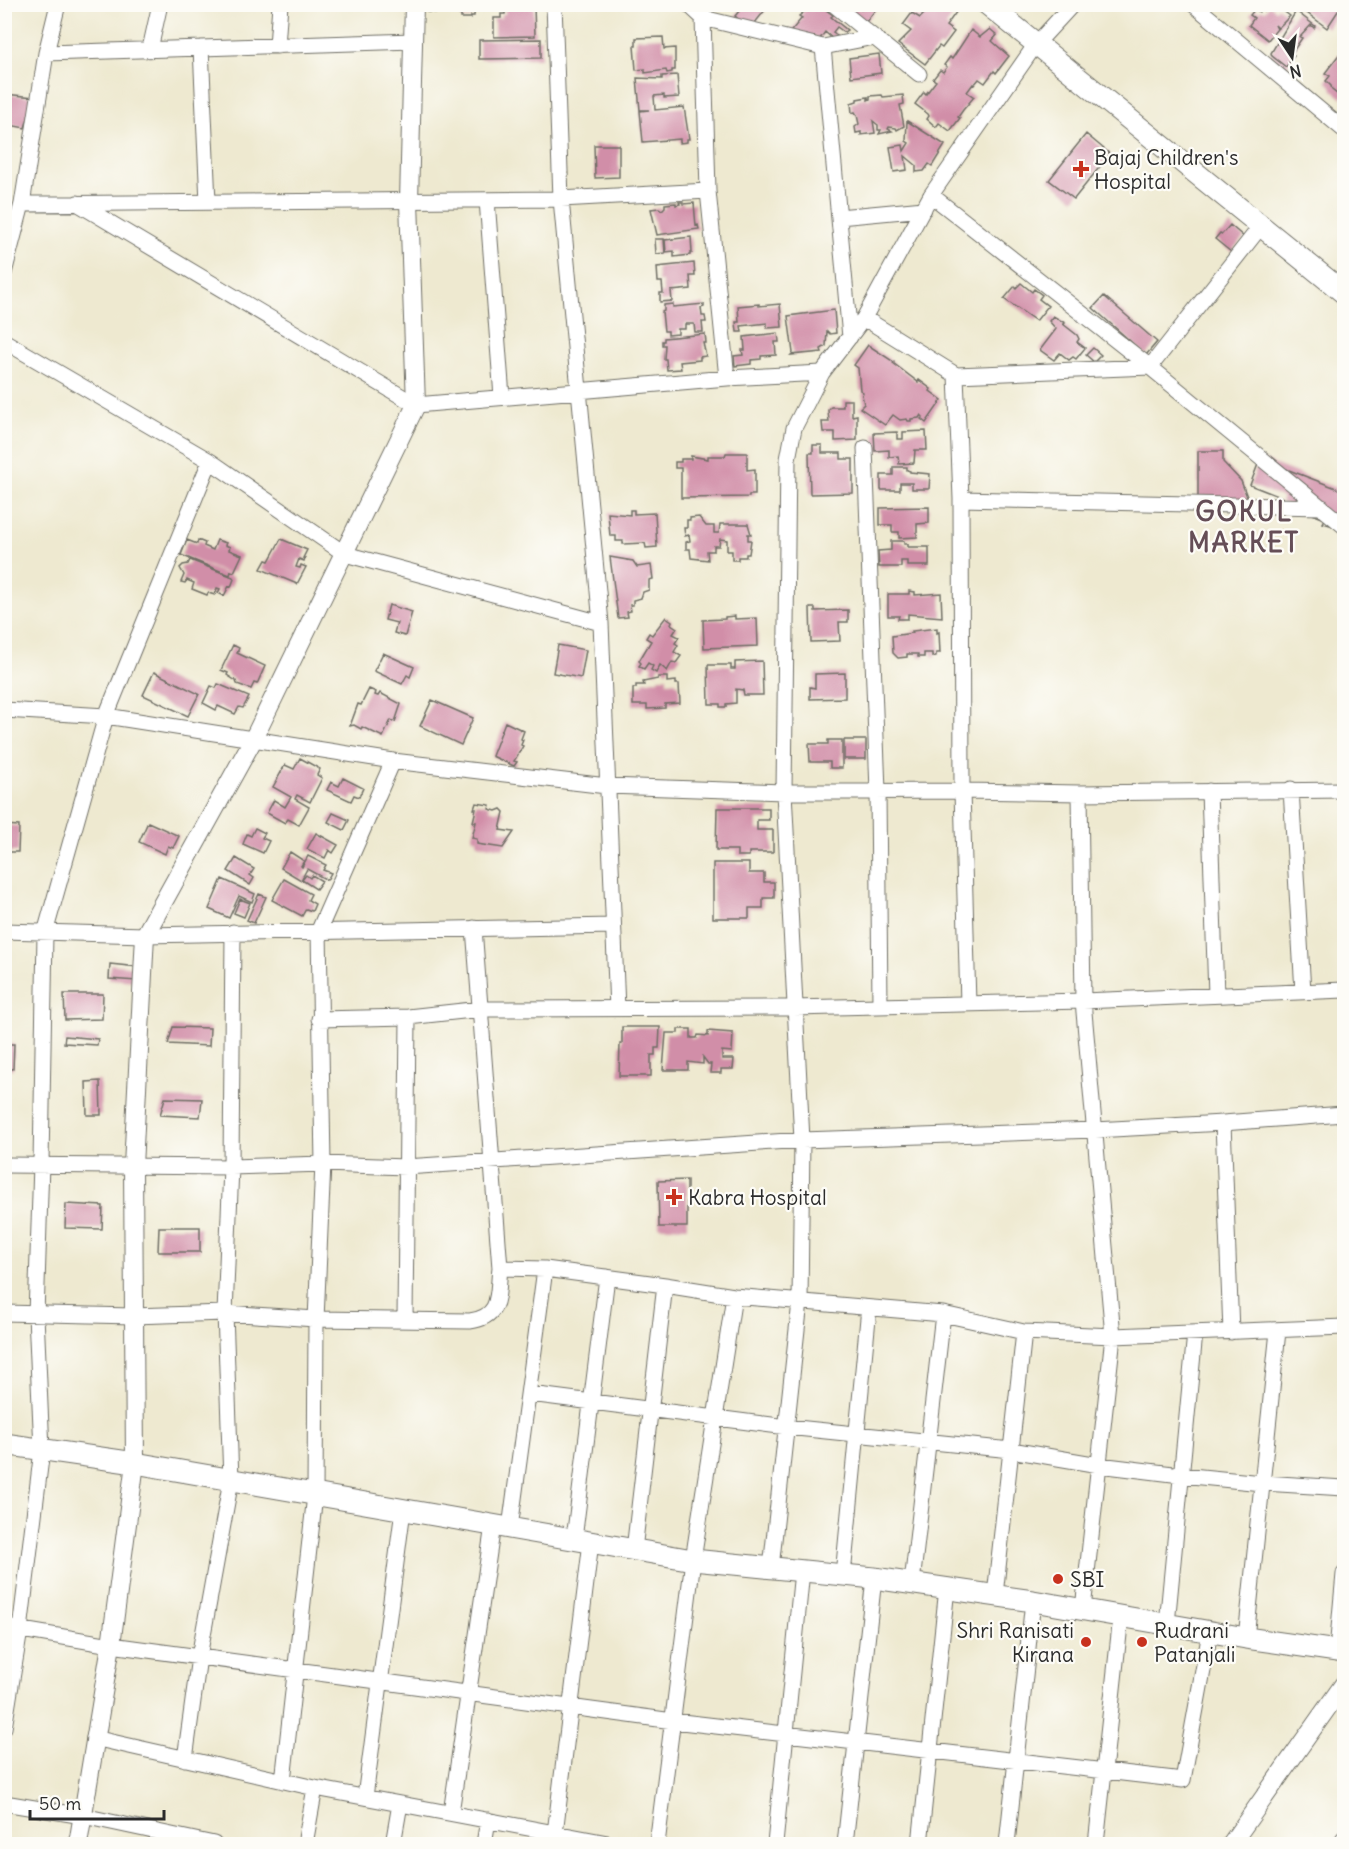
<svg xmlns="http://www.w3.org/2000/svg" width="1349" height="1849" viewBox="0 0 1349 1849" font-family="Delius,sans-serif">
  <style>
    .building { fill: #d18ea8 }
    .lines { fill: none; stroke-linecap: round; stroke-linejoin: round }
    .minor-casing { stroke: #6f6e65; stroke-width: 17 }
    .tertiary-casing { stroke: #6f6e65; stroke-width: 20 }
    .secondary-casing { stroke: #6f6e65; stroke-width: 23 }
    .minor { stroke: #fff; stroke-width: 15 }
    .tertiary { stroke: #fff; stroke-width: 18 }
    .secondary { stroke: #fff; stroke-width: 21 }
    .poi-dot { fill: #c8321e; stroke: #fdfcf7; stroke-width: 2 }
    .labels { text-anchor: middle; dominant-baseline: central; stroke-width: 4.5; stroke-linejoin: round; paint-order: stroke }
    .poi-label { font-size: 21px; fill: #2b2b2b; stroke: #fdfcf7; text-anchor: start }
    .district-label { font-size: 27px; font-weight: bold; letter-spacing: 1.5px; fill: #654e57; stroke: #fdfcf7 }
  </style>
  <rect width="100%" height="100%" fill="#fdfcf7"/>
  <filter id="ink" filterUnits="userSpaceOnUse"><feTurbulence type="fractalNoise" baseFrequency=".0167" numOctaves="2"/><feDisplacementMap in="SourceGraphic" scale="12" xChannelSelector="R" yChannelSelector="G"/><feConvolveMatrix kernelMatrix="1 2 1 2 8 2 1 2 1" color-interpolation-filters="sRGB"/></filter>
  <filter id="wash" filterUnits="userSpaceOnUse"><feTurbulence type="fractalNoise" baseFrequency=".008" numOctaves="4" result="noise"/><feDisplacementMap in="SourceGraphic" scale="24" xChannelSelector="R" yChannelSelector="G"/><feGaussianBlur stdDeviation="1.35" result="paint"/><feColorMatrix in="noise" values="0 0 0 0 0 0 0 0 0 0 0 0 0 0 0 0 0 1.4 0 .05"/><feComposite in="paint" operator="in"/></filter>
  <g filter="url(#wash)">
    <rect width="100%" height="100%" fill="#eee9d0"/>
    <g id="blocks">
      <path class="building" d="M427,4H475L474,16H471V18H461V15L457,14L427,12Z
        M501,4L534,6L535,36L494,37V18H501V14H505V10H501Z
        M745,4H770L750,29L735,16Z
        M865,4H880L865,23L851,12L855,6L861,10Z
        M915,4H929L932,7L934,4H962L946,26L954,32L942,48L939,46L925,64L898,44L911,31L903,25L912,13L920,18L924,14L914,6Z
        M1295,4H1344V7L1341,13L1338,11L1327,28Z
        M819,5L833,15L831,17L847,30L844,32L837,27L833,32L837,35L833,39L825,32L819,40L814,36L809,43L791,31L802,18L799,16L804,12L802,11L806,7L810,10L813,7L816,9Z
        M1269,5L1276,10L1278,7L1290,16L1278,28L1275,25L1277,29L1268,40L1249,25L1254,18L1250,15L1255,9L1259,12L1261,9L1265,11Z
        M1296,11L1315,26L1314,28L1311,25L1300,37L1302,38L1291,54L1294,56L1286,67L1272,56L1271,53Z
        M990,29L997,35L992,41L1009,56L996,73L994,71L985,83L979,79L974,85L973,84L967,92L974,97L963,110L958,117L960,118L950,131L939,123L936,127L927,119L929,116L928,114L915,104L924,92L926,94L936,81L933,79L940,70L943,72L947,67L944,65L950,57L952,59L971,30L980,37Z
        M663,37L664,49L675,48V70H672V72L667,73L666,70L645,73V69L636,70L634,46H636V38Z
        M541,39V58L479,59V40Z
        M1341,52L1344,55V96L1342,98L1332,90L1331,86L1326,81L1330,76L1325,73Z
        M879,54L881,73L851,77L849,58Z
        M677,75L679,97L664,98V95L654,96L655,110L684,107L689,139H687V142L680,143V139L643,142L640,111L649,110H640L637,78L662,79V76Z
        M4,94L34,97L25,128L4,124Z
        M882,95L883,97L903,95L904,104L900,105L904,126L897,130L896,128L889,127L888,129L892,131L879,134L881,130H878V125L873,121L875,133L861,135V132L856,133L855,127L859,124L857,115L855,112L852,113L851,103L857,101V99L868,97V100L870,99V96Z
        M907,121L945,145L932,166L929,164L924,171L916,172V165L905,156L907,170L894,172L890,147L903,145L904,151L909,143L906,141Z
        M1086,134L1110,154L1074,199L1049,180Z
        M594,145H619V177L595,178Z
        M679,202H683V204L694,203L696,226L698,225L699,229L657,235L651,209L659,208L662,210L665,207V204L676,203V205L680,204Z
        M1230,225L1244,237L1231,252L1215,239L1220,233L1222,234Z
        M691,237L692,253H690V255L674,257V251L666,252L665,240Z
        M655,239H664L665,253L656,254Z
        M694,263L695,276H690L691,289L671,291L672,301L660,302V293H663L662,282H658L657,267Z
        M1021,283L1032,292L1034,289L1042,295L1039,299L1048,306L1036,321L1004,299L1015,286L1016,288Z
        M1104,296L1157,342L1146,355L1093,308Z
        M673,304V307L704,304V307L701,308L702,316H705L706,322H702L703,332H695L694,324H685V329H678V334L668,335V331H664L662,312L664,311V305Z
        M759,304V306L780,304L782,327L767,328V323L741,326L742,332H737L736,322H739L738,306Z
        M834,310L836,333L830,334L827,331L826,346L821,349L822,352L791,355L793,353L788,316Z
        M1053,316L1065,323L1063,324L1077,335L1079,339L1077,342L1085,348L1076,359L1073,357L1069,360L1060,353L1054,360L1040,350L1056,329L1049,321Z
        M778,333L779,342H775L776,355L761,356V359L751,360V364L735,366L734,356L743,355L742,350H745L744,337Z
        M705,334L706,343H703L706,356L700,357V360L680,362L681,369L667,370L666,359H664L665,345H662V341H664V338Z
        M868,345L894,362L893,363L918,382L919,380L931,389L930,391L942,400L926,423L921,419L923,417L921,415L919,418L911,419V421H908L907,419L900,420L893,415L885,425L860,408L864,404L862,395L863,392L860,390L858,368L854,365Z
        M1093,348L1101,355L1094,362L1086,355Z
        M843,400H852V416L857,415V440L835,441V432H823L822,422H829L828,410L831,407H843Z
        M926,431L927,450H915L914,463L899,464L898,456L889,457V450L875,451L874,433L897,432V439H903V432Z
        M813,445H822V453H841V459H853V493L810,494L809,453H813Z
        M1198,451H1223V462L1241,481L1249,502H1198Z
        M726,453H747V470L755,469V495H749V497L681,498V468H675V462H681V459H691V456L708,459V456H725Z
        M1260,459L1344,491V529L1323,523L1325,519L1281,502L1283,498L1250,485Z
        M893,467H907V470L910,471V472L930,474L929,489H912V483H900V490H881V475H893Z
        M929,507V523L917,524V537L899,538V532H892V525H880V508Z
        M630,510H634V514L655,513L657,547L646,548L645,543L623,544V541H616V536H610L608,513L630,515Z
        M699,517L706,526H714V533H719L720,524H748L751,534H748V540H751L749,554H746V557H738V560H732V551H727V540L720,539L719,546H714V551H707L708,560L691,558L690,549H686V542L690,541L689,535L685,536L684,528H687V520H690V518Z
        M281,539L307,550L303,558H305L304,561L299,559L296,567L300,568L301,565L306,567L297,584L261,569L266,560L269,561Z
        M187,540L197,544L198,540L205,543L204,546L213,550L217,540L226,543L225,545L230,547L229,550L242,555L234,572L231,571L230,575L181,555Z
        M891,541H904V544H908V547H929V566H907V561H901V567H879L878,551L891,550Z
        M610,557L633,561L637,567L651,565L653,579L649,580V590L643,592L641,598L633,600V605H630L631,611L627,612L628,617L618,618Z
        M190,560L233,577L234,579L231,587L229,586L224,596L218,593L220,589L217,588L215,595L208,593L207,595L192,589L194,583L187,580L185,583L181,582L184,575L180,568L183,565L188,564Z
        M909,591L915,592V595L941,593L942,617L908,614V619H898L899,616H888V594H909Z
        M389,605L412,612L405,636L394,633L397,623L385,620Z
        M810,608H815V611L848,610V622H839L840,641L811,642Z
        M735,616V619L757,618L758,646L704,648L703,620L725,619V617Z
        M666,617L672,621L671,624L677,628L673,634L679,637L675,643L678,645L674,652L681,656L676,663L672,662L667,671L660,665L656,673L651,670L653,666L648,663L644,669L639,666L641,663L639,661L651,641L646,638L649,633L652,635Z
        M937,628V633L939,632L940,653H936V656L932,657V653H924V657H918V654H907V657L898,658L893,653L892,636L913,633L912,631Z
        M233,645L239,648L237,653L265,666L257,684L254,683L251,689L237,684L236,681L227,675L228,673L221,670Z
        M558,645L586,650L581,678L553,673Z
        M383,653L414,667L410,677L407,675L402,684L374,671Z
        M762,661L763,695H744L743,690L736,689V703L726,704V707H720V704H709L708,665H731V669H735V662Z
        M154,672L199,694L188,716L143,695Z
        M845,673V698L810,699V687L815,688V674Z
        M658,677H667V682L676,681V684H679L680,703L665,704V708L647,709V705H633V688H636V685H644L643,682L658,679Z
        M218,684L249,697L243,708L239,707L235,714L218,706L216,710L203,703L211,686L216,688Z
        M369,689L376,692L375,695L378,696L380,693L401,704L395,722L391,720L383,737L362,727L361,729L354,725L350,726L358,704L361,705Z
        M432,700L473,718L461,745L420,726Z
        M505,722L524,731L521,739L523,740L521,745L523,746L514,761L517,762L514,766L492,756Z
        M828,740H842V768H830V762H810L809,744H828Z
        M844,740H866V759H844Z
        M300,758L320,769L317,775L322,778L310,802L297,795L295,799L309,807L299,825L288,819L285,823L267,813L274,800L285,807L291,797L273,787L285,765L294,769Z
        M343,778L363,788L359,797L354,795L351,801L327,790L331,782L339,786Z
        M476,803L490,805L489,809L496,811L501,809L504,812L500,830L514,832L503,848L477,844V839L472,838L476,822H473L476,809H474Z
        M717,808H769V820H757V830H773V852H749V856H737V850H716Z
        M333,813L349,820L344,830L328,822Z
        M148,822L179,836L173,848L168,846L165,854L139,842Z
        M4,825L19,826L18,852H4Z
        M255,828L265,833L262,838L269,841L263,853L243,844L247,834L251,836Z
        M316,833L338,845L333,853L329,850L325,858L307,849Z
        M290,852L304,861L301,866L302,867L308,856L326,865L323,870L331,873L327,880L307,869L301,880L281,868Z
        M236,858L254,869L250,875L254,878L250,885L228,871Z
        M713,863H749V873H764V882H774V898H763V908H749V918H713Z
        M306,875L310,878L312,875L322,881L316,889L302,880Z
        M222,879L255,894L252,902L239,896L229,918L209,909Z
        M284,879L311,894L308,900L315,904L312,911L306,909L302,916L272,900Z
        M259,894L266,897L254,923L247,920Z
        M240,899L250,903L244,917L234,913Z
        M110,964L138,967L137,981L109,979Z
        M64,994H103L102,1019L65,1020Z
        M173,1027L210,1028L209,1046L168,1044Z
        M622,1027H660L659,1048H655V1055H651V1076H619L620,1044H622Z
        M678,1029H691V1038H697L698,1035L708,1036V1031L733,1033L732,1052L722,1051V1059H734L733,1069H721V1073H710L711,1064H708L703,1057V1064L688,1062V1070H663L666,1033H678Z
        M65,1036L98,1039L97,1045L64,1043Z
        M4,1044H14L13,1069H4Z
        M100,1081L101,1115H87L86,1082Z
        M165,1098L202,1099L200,1117L160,1115Z
        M4,1107H8L7,1144H4Z
        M687,1180V1227H659L658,1181Z
        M66,1204L103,1206L102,1229L65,1228Z
        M159,1227H200V1252H158Z"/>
    </g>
  </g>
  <g filter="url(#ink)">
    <use href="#blocks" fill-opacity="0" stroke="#6f6e65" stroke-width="1.5"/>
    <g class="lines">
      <g class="minor-casing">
        <path id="minor" d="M554,4L561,199L601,623L617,1009
          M688,4L703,18L823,47L874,37
          M833,4L919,74
          M1193,4L1344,130
          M703,18L708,191L727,378
          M277,46L280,4
          M823,47L850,337
          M201,48L208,202
          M150,49L160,4
          M46,53L413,41
          M931,195L1150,367L1344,526
          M487,200L502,397
          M77,203L416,405L727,378L822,373
          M22,204L561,199L708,191
          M839,217L924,209
          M4,273L22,204L46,53L58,4
          M864,318L956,375L1150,367L1261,226
          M4,341L210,461L345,554L601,623
          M956,375L961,499L962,791L968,1004
          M865,448L878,791L880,1006
          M961,499L1322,507
          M4,710L106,716L393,761L607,786L784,792L962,791L1080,793L1344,790
          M1291,789L1303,992
          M1209,791L1216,995
          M1080,793L1083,1001L1113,1336L1083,1609
          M4,931L145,935L613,926
          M319,1019L408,1017L481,1009L794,1008L1083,1001L1344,990
          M1223,1123L1231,1332
          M4,1165L231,1167L323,1164L406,1167L802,1140L1095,1130L1223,1123L1344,1114
          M500,1268L545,1269L665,1285L734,1296L943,1314L1024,1332L1113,1336L1344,1327
          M4,1313L133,1316L225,1313L316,1319L470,1321C502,1317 497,1294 500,1268L474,928
          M405,1320L408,1017
          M530,1394L787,1427L1011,1450L1099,1465L1181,1475L1262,1483L1344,1488
          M510,1528L545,1269
          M574,1539L607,1277
          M634,1550L665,1285
          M771,1568L800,1302L802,1140L784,792L788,459L794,428L822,373L864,318L931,195L1036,44L1073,4
          M843,1575L869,1308
          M912,1583L943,1314
          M995,1595L1024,1332
          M1167,1624L1195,1333
          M4,1627L111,1645L673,1721L1183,1780L1210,1632
          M1246,1638L1278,1331
          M1337,1650L1344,1574
          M4,1728L20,1630L42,1450L36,1315L41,1164L45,933L106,716L210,461
          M94,1738L315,1788L613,1844
          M185,1759L199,1657L231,1480L225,1313L231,1167L233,932
          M283,1781L315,1495L316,1319L323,1164L319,930L393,761
          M365,1797L403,1510
          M4,1803L83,1816L214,1844
          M451,1813L493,1525
          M555,1833L591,1542
          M305,1844L315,1788
          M393,1844L400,1804
          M484,1844L488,1820
          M657,1844L693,1560L734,1296
          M775,1844L802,1571
          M845,1844L874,1578
          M920,1844L947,1588
          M1007,1844L1033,1601
          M1096,1844L1121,1616
          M1340,1844L1344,1838"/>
      </g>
      <g class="tertiary-casing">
        <path id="tertiary" d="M78,1844L111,1645L135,1463L133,1166L145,935L254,738L416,405L409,201L414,4
          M1231,1844L1344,1684"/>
      </g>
      <g class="secondary-casing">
        <path id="secondary" d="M987,4L1344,293
          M4,1444L135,1463L693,1560L874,1578L1033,1601L1246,1638L1344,1652"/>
      </g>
      <use href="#minor" class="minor"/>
      <use href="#tertiary" class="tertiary"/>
      <use href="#secondary" class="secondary"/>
    </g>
  </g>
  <g class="poi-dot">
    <path d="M1078 160h6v6h6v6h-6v6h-6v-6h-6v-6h6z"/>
    <path d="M671 1188h6v6h6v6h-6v6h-6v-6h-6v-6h6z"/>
    <circle cx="1058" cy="1579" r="6"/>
    <circle cx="1086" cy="1642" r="6"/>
    <circle cx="1142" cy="1642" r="6"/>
  </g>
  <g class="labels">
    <g class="poi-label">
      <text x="1094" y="157">Bajaj Children's<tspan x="1094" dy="24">Hospital</tspan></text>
      <text x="688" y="1197">Kabra Hospital</text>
      <text x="1070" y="1579">SBI</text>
      <text x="1074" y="1630" text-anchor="end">Shri Ranisati<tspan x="1074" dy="24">Kirana</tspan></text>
      <text x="1154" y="1630">Rudrani<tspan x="1154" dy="24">Patanjali</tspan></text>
    </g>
    <g class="district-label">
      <text x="1244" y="511">GOKUL<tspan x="1244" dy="31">MARKET</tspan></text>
    </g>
  </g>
  <rect width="1349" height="1849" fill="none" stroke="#fdfcf7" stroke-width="24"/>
  <g transform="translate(1292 57) rotate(167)" stroke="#fdfcf7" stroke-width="4.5" paint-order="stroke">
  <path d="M0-4.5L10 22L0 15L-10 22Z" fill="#2b2b2b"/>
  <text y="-9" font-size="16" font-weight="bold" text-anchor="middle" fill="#2b2b2b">N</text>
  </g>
  <path d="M30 1810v9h134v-9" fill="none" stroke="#2b2b2b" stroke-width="3"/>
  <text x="39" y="1810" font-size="18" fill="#2b2b2b" stroke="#fdfcf7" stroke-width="4.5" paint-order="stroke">50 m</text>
</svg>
